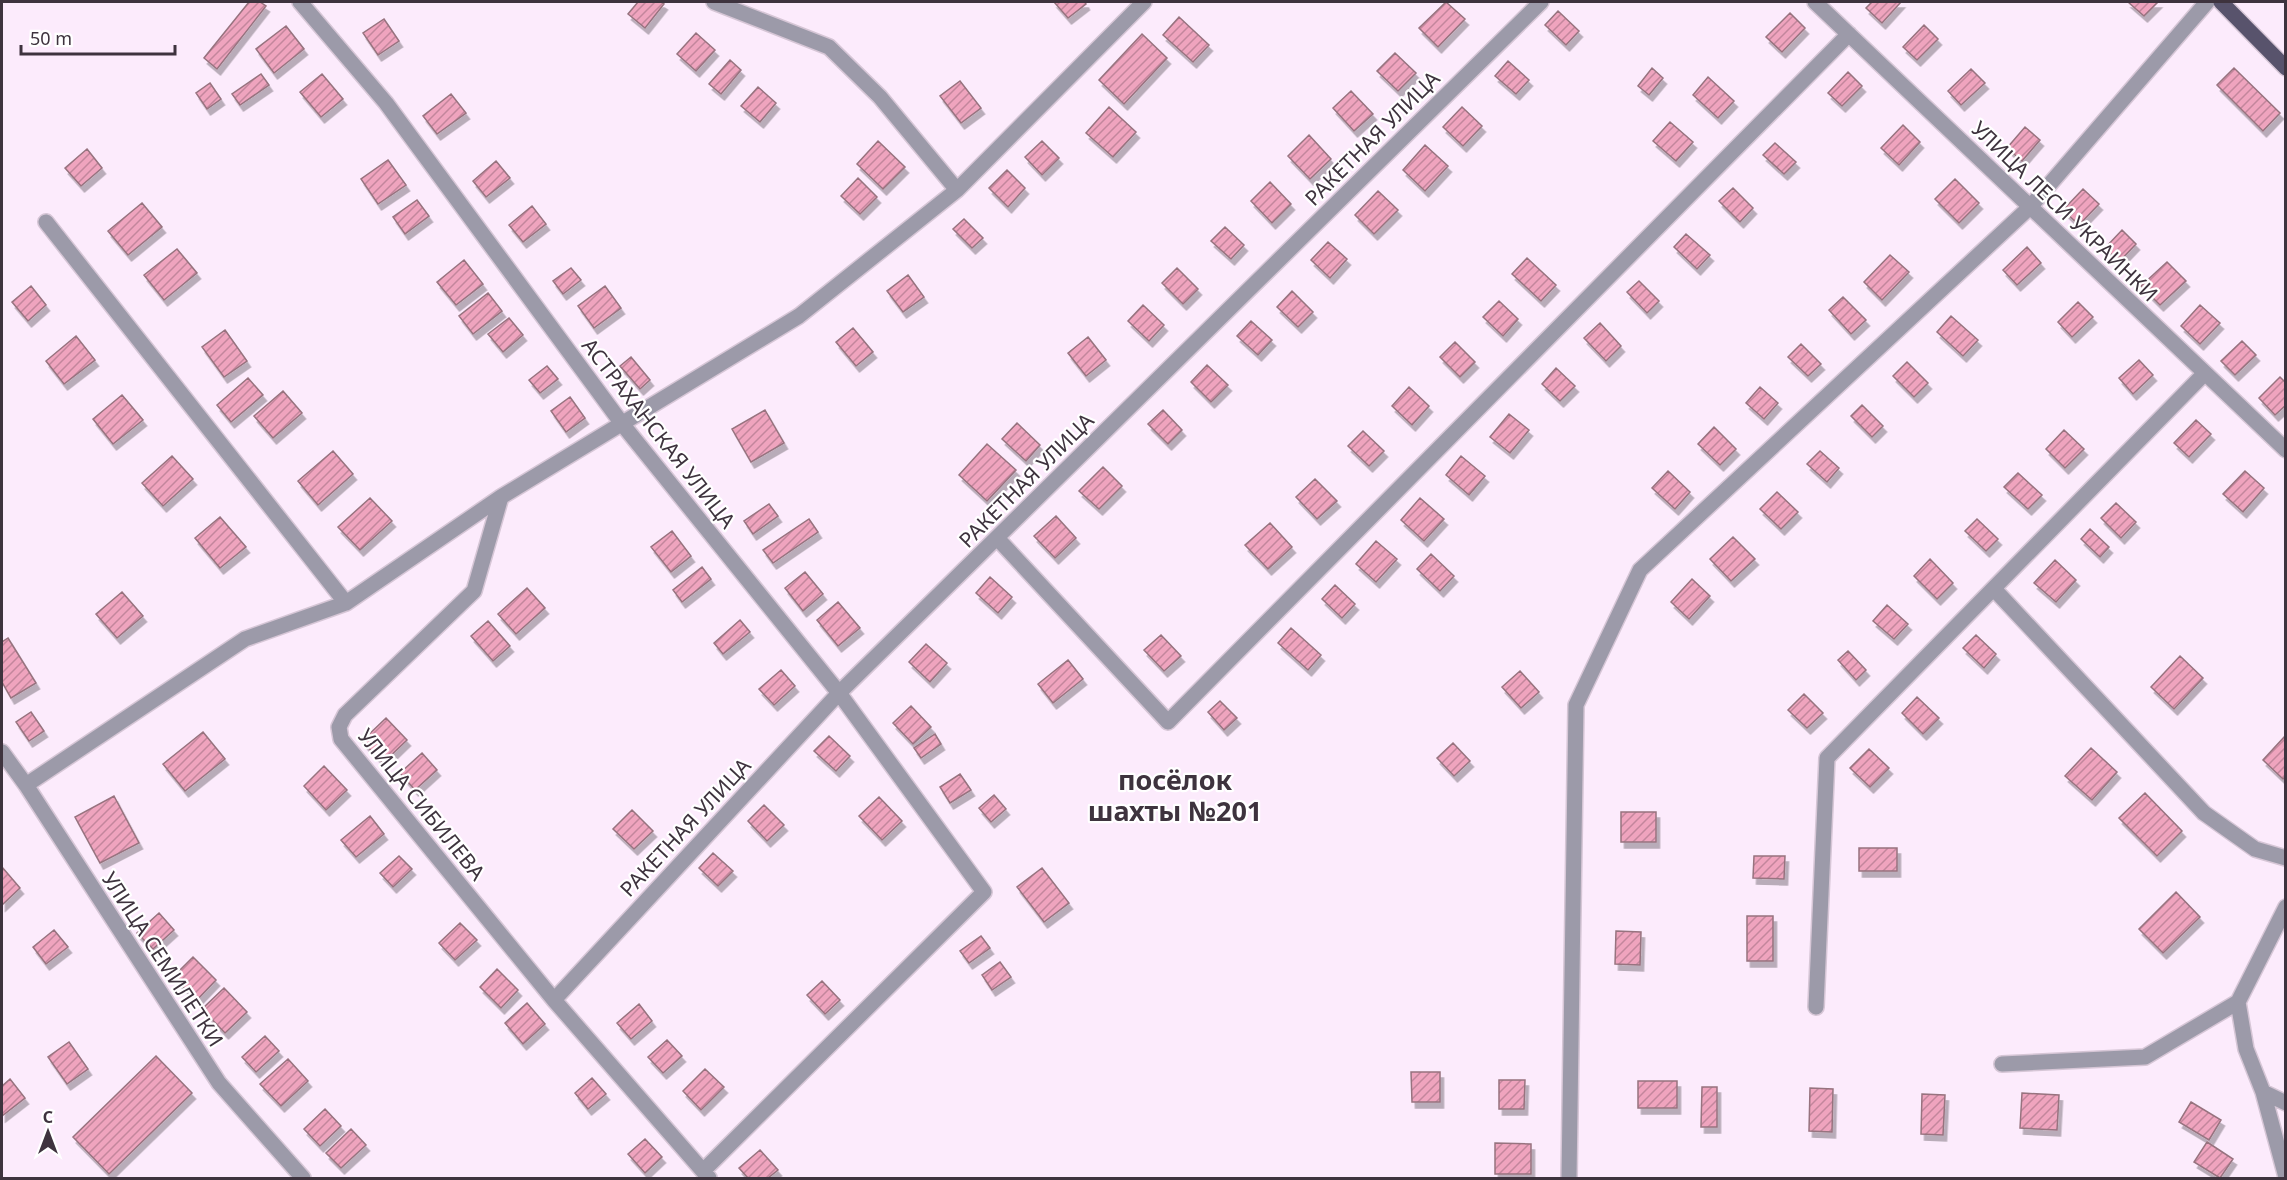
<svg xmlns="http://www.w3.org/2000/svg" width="2287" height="1180" viewBox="0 0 2287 1180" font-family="'Noto Sans',sans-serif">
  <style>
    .building { fill: url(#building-hatch); stroke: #97737f; stroke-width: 1.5; filter: url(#shadow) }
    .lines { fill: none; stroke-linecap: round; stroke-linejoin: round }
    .minor-casing { stroke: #d6c6d6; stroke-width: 18 }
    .major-casing { stroke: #d6c6d6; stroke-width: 18 }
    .minor { stroke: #9c9aa9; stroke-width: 15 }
    .major { stroke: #58536c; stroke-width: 15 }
    .labels { text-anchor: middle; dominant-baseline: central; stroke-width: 4.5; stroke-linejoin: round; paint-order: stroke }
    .street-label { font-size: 21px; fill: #3e333e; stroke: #fff }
    .district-label { font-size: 27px; font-weight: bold; fill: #3e333e; stroke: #fff }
  </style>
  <defs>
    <pattern id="building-hatch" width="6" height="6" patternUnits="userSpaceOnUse" patternTransform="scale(1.5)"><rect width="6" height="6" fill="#efa4be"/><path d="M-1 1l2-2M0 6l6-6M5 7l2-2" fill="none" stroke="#c3869c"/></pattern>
    <filter id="shadow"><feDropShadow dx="3.5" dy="6" stdDeviation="0" flood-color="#0004"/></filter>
  </defs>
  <rect width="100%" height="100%" fill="#fcebfc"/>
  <path class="building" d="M249,2H260L266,6L217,69L204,58Z
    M638,2H661L664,4L645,28L628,14Z
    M1054,2H1085L1086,4L1068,18Z
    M1446,2L1465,19L1438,47L1419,28Z
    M1872,2H1901L1882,23L1866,8Z
    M2128,2H2158L2144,16Z
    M1558,11L1579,31L1566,45L1545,25Z
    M1790,13L1805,28L1782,52L1766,37Z
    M1179,17L1209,45L1193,62L1163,35Z
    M384,19L399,41L378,55L363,33Z
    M1924,25L1938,39L1917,60L1903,47Z
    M286,26L304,49L274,73L256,49Z
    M696,33L715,50L696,71L677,54Z
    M1142,34L1167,58L1124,104L1099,80Z
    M1395,53L1416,73L1398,91L1377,71Z
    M730,60L741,70L721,94L709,84Z
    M1508,61L1529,80L1516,94L1495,76Z
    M1652,68L1663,78L1649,95L1638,86Z
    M2234,68L2280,113L2263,131L2217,85Z
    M1971,69L1985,83L1961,105L1948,91Z
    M1848,72L1862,86L1842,106L1828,93Z
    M261,74L269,85L240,105L232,94Z
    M322,74L343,99L321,117L300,92Z
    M1708,77L1734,101L1718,118L1693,95Z
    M960,81L981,108L961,123L940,96Z
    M210,83L221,99L207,109L196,93Z
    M758,87L776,103L760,122L741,106Z
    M1351,91L1373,114L1354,131L1333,108Z
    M451,94L466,113L437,134L423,116Z
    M1109,107L1136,132L1113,157L1086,133Z
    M1462,107L1482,126L1463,146L1443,127Z
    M1670,122L1693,142L1676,161L1653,141Z
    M1903,125L1920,142L1899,165L1881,148Z
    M2025,127L2040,140L2022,161L2007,148Z
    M1309,135L1331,159L1310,179L1288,156Z
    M878,141L905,167L883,189L857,164Z
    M1042,141L1059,158L1042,175L1025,157Z
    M1775,143L1796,162L1784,174L1763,155Z
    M1425,145L1448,166L1425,191L1403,170Z
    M87,149L102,168L81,186L65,168Z
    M388,160L406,185L378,204L361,179Z
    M496,161L510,178L486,197L473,181Z
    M1007,170L1025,188L1008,207L989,188Z
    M858,178L877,197L860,214L841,196Z
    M1955,179L1979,203L1959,223L1935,199Z
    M1270,182L1291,204L1272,223L1251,201Z
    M1733,188L1753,208L1740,222L1719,201Z
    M2083,189L2099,204L2079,225L2063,210Z
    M1378,191L1398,210L1374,234L1355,215Z
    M417,200L429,216L405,234L393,217Z
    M142,203L162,227L128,255L108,231Z
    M532,206L546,224L523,242L509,225Z
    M964,219L983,238L972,248L953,229Z
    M1225,227L1244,245L1231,259L1211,241Z
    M2122,230L2136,244L2119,262L2105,248Z
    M1686,234L1710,255L1697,269L1674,247Z
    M1328,242L1347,259L1330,278L1311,260Z
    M2027,247L2041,263L2017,285L2003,270Z
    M177,249L197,273L164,300L144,275Z
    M1890,255L1909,272L1882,300L1864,282Z
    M1527,258L1556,285L1541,301L1512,274Z
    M464,260L483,284L456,305L437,282Z
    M2167,262L2186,281L2160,305L2141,286Z
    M571,268L581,280L563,294L553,281Z
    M1177,268L1198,289L1183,304L1162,283Z
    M908,275L924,297L903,312L887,291Z
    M1639,281L1659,301L1647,313L1627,292Z
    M31,286L46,305L28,321L12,302Z
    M605,286L621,308L594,328L578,306Z
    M1292,291L1313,312L1298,327L1277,307Z
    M488,293L502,311L473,334L459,316Z
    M1843,297L1866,320L1851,334L1829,310Z
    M1499,301L1518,319L1503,336L1483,317Z
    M2078,302L2093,317L2072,337L2058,322Z
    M1143,305L1164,325L1149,341L1128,321Z
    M2200,305L2220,323L2200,344L2181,326Z
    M1951,316L1978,340L1963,356L1937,332Z
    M509,318L523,335L503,352L488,334Z
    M1251,321L1272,340L1258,355L1237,336Z
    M1600,323L1621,346L1606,361L1584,338Z
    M853,328L873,352L856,366L836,342Z
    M225,330L247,361L224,377L202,347Z
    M76,336L95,360L64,384L46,361Z
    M1088,337L1106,360L1086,376L1068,353Z
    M2242,341L2256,355L2235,375L2221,361Z
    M1455,342L1475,362L1460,377L1440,357Z
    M1801,344L1821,364L1808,376L1788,357Z
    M631,357L650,380L640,389L620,366Z
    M2139,360L2153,375L2133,394L2119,378Z
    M1907,362L1928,383L1914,397L1893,376Z
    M1207,365L1228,385L1211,402L1191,382Z
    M547,366L558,379L540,393L529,380Z
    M1556,368L1575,386L1560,401L1542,384Z
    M2280,377L2286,383V405L2275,415L2259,398Z
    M248,378L263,395L231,422L217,405Z
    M1409,387L1429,406L1412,425L1392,406Z
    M1760,387L1778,403L1764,419L1746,403Z
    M283,391L302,413L273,438L254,416Z
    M122,395L143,420L113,444L93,419Z
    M570,397L585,418L566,432L551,411Z
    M1862,405L1883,426L1872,437L1851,416Z
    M765,410L784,443L751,462L732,429Z
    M1163,410L1182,430L1168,444L1148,424Z
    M1509,414L1529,430L1510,453L1490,437Z
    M2196,420L2211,434L2189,457L2174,443Z
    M1017,423L1040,445L1026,461L1002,439Z
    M1714,427L1736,449L1720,465L1698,444Z
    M2064,430L2084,449L2065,468L2046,449Z
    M1363,431L1384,451L1369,466L1348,446Z
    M987,444L1016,470L987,501L959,475Z
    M333,451L353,474L318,505L298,481Z
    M1820,451L1839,468L1827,482L1807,464Z
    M172,456L193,479L163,506L142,483Z
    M1461,456L1485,476L1469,495L1446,475Z
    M1103,467L1122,486L1099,509L1079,491Z
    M1668,471L1690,492L1675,509L1652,488Z
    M2245,471L2264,488L2243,512L2223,494Z
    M2018,473L2042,495L2028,509L2004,487Z
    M1315,479L1337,501L1317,519L1296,497Z
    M1777,492L1798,512L1781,529L1760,509Z
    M370,498L392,521L360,550L338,527Z
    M1420,498L1444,519L1424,541L1401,520Z
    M2116,503L2136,522L2121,538L2101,518Z
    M769,504L778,516L753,534L744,521Z
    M1056,516L1076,538L1055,558L1034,536Z
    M220,517L246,547L220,568L195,538Z
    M809,519L818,532L773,563L763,550Z
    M1977,519L1998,539L1986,551L1965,531Z
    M1270,523L1292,547L1268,569L1245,545Z
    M2090,529L2109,547L2100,557L2081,539Z
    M672,531L691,556L671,572L651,547Z
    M1733,537L1755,559L1731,581L1710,559Z
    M1376,541L1397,559L1376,582L1356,564Z
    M1431,554L1454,576L1440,591L1417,569Z
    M1930,559L1953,583L1937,599L1914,576Z
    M2055,560L2076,580L2056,602L2034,583Z
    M702,567L711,579L682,602L673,590Z
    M805,572L823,594L803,611L785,588Z
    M990,577L1012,597L998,613L976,593Z
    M1692,579L1710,596L1689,619L1671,602Z
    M1335,585L1355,604L1342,618L1322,599Z
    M527,588L545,608L516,634L498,614Z
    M122,592L143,616L117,638L96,614Z
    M838,602L860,628L838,646L817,620Z
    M1887,605L1908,624L1894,639L1873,621Z
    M740,620L750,632L723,654L714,643Z
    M488,621L510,646L493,661L471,636Z
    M1291,628L1321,655L1308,670L1278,643Z
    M1161,635L1181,656L1164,671L1144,650Z
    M1976,635L1996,654L1984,668L1963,648Z
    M8,638L36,683L11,698L2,682V642Z
    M926,644L947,663L930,682L909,662Z
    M1848,651L1866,670L1856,680L1838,660Z
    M2180,656L2203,678L2174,709L2151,687Z
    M1068,660L1083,679L1053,703L1038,684Z
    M781,670L795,686L774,705L759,689Z
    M1520,671L1539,692L1521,708L1502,687Z
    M1804,694L1823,713L1807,728L1788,710Z
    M1917,697L1939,718L1923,734L1902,713Z
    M1220,701L1237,718L1224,730L1208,712Z
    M911,706L931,727L913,744L893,723Z
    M31,712L44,731L29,741L16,722Z
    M386,718L407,740L383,763L362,741Z
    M203,732L225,759L185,791L163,764Z
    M935,734L941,744L921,758L914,748Z
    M2286,735V776L2283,779L2263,760Z
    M829,736L850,756L836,771L814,751Z
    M1453,743L1470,761L1454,776L1437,758Z
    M2091,748L2117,772L2092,800L2065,776Z
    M1869,749L1889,768L1870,787L1850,768Z
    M422,753L437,770L415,790L400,773Z
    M324,766L347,790L326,810L304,786Z
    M960,774L971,790L950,803L940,787Z
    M2145,793L2182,831L2157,856L2119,818Z
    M994,795L1006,809L991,822L979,808Z
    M114,796L139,843L100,863L75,817Z
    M879,797L902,821L882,840L859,816Z
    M764,805L784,825L767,841L748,821Z
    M632,810L653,831L634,849L613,829Z
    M1621,812H1656V842H1621Z
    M370,816L384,834L356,857L341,840Z
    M1859,848H1897V871H1859Z
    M713,853L733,871L718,886L699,868Z
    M399,856L412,869L393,887L380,873Z
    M1754,856H1785L1784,879L1753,878Z
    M2,867L20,888L2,905Z
    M1042,868L1069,903L1044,922L1017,887Z
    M2176,892L2200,917L2163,953L2139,929Z
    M159,913L174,930L153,949L137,933Z
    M1747,916H1773V961H1747Z
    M460,923L477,940L455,960L439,943Z
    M54,930L68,947L46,964L33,947Z
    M1616,931L1641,932L1640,965L1615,964Z
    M981,936L990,948L969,963L960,951Z
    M193,957L216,980L197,1000L173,977Z
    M1000,962L1011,977L992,990L982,975Z
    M497,969L518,990L501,1008L480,987Z
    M822,981L840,1000L825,1014L807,995Z
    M224,988L247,1012L225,1033L202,1009Z
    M527,1003L545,1024L523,1044L505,1023Z
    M639,1004L652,1021L631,1039L617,1023Z
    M265,1036L279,1051L256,1072L242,1057Z
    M667,1040L682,1056L663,1073L648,1057Z
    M69,1042L88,1069L67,1084L48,1057Z
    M156,1056L192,1093L109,1174L73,1137Z
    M288,1059L308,1081L281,1106L260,1084Z
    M705,1069L724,1087L701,1110L683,1091Z
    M1411,1072H1440V1102H1412Z
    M592,1078L606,1094L588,1109L575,1093Z
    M10,1079L25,1098L2,1116V1086Z
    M1499,1080H1525L1524,1109H1499Z
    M1638,1081H1677V1108H1638Z
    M1702,1087H1717V1127H1701Z
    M1810,1088L1833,1089L1832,1132L1809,1131Z
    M2022,1093L2059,1095L2057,1130L2020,1128Z
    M1922,1094L1945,1095L1943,1135L1921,1134Z
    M2191,1102L2221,1120L2209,1140L2179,1122Z
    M325,1109L341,1126L320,1146L304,1129Z
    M351,1129L366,1145L341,1168L326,1153Z
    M645,1139L662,1157L645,1173L628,1154Z
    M2207,1142L2233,1159L2220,1178L2194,1162Z
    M1495,1143L1531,1144V1174H1495Z
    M760,1150L778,1170L768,1178H748L739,1168Z"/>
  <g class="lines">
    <g class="minor-casing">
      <path id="minor" d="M300,2L386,103L623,425L839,693L984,892L703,1171
        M714,2L829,47L880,97L957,190
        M1815,2L2286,450
        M46,222L346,603
        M997,538L1168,722L1849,34
        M1994,589L2204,813L2255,849L2286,858
        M2,752L26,785L219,1083L303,1178
        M26,785L245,639L346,603L501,497
        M2286,907L2238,1002L2246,1049L2263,1092L2286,1177
        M554,1000L839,693L1541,2
        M1816,1007L1827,758L2205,373
        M2002,1064L2145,1057L2238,1002
        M2263,1092L2286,1103
        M709,1178L554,1000L341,739L339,727L345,715L474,591L501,497L799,316L957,190L1144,2
        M1569,1178L1576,705L1640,570L2030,207L2207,2"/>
    </g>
    <g class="major-casing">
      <path id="major" d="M2221,2L2286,68"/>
    </g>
    <use href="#minor" class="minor"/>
    <use href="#major" class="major"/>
  </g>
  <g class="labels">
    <g class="street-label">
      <text transform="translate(1372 138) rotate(-45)">РАКЕТНАЯ УЛИЦА</text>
      <text transform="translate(2065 211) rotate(44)">УЛИЦА ЛЕСИ УКРАИНКИ</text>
      <text transform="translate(659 433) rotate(52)">АСТРАХАНСКАЯ УЛИЦА</text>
      <text transform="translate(1026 480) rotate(-45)">РАКЕТНАЯ УЛИЦА</text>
      <text transform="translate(422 804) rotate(51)">УЛИЦА СИБИЛЕВА</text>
      <text transform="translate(685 827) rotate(-47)">РАКЕТНАЯ УЛИЦА</text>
      <text transform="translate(163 959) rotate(57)">УЛИЦА СЕМИЛЕТКИ</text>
    </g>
    <g class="district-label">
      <text x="1175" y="779">посёлок<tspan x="1175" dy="31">шахты №201</tspan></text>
    </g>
  </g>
  <rect width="2287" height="1180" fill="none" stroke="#3e333e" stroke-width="6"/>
  <g transform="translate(48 1132)" stroke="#ffffff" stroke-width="4.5" paint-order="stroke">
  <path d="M0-4.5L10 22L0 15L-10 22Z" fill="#3e333e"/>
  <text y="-9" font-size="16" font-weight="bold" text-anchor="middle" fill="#3e333e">С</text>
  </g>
  <path d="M21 45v9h154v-9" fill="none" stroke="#3e333e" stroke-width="3"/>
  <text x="30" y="45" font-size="18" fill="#3e333e" stroke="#ffffff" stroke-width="4.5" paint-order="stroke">50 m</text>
</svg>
